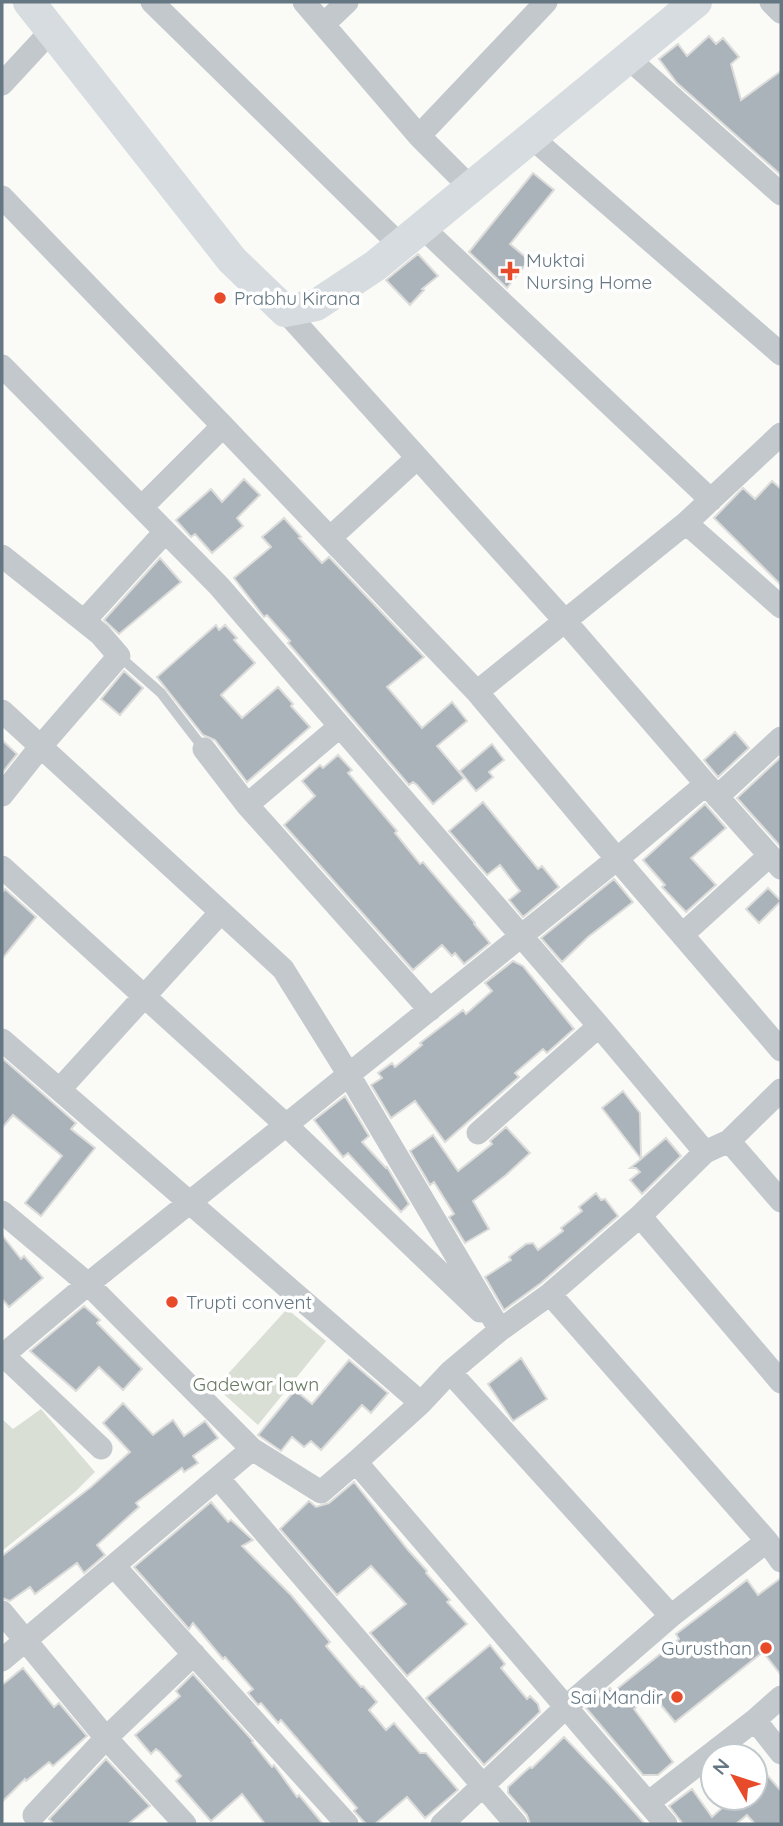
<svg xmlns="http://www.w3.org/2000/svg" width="783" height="1826" viewBox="0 0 783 1826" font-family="Quicksand,sans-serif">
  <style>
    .green { fill: #dadfd6 }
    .building { fill: #aab3b9; stroke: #dcdcda; stroke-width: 2 }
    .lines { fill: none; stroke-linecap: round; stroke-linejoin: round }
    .lane { stroke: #c3c8cc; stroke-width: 10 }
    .street { stroke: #c3c8cc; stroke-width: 23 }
    .secondary { stroke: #d6dcdf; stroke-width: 32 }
    .poi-dot { fill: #e74b2a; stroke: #fff; stroke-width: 2.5 }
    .labels { text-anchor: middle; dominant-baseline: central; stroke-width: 7; stroke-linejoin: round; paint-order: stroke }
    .poi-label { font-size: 19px; fill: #647783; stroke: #fff; text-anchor: start }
    .park-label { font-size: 19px; fill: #697a63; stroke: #fff }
  </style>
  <rect width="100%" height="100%" fill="#fafaf7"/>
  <path class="green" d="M287,1309L326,1341L258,1425L216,1387Z
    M41,1409L95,1472L75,1492L2,1551V1419L13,1429Z"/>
  <path class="building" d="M709,36L716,44L723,38L739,57L731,64L741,100L781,71V175L677,83L659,59L678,44L687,56Z
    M533,173L554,190L510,244L529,260L507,288L469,252Z
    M418,254L438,276L422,289L424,290L410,305L386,280Z
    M244,479L260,495L237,518L243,526L212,553L195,534L191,537L176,520L211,489L222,502Z
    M772,481L781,489V585L714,518L743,488L755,499Z
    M284,518L301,537L299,538L322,563L329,557L424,657L387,687L422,728L452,702L467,721L437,746L464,778L433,804L417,785L413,782L409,785L301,658L288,643L290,641L267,615L264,617L234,578L271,547L262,537Z
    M160,558L181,582L119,634L104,620Z
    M216,625L219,630L225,625L237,638L234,640L255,663L221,695L242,718L278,687L293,704L291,706L310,727L247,782L215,740L203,735L157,677Z
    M124,671L143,688L120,715L101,699Z
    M735,732L749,748L718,777L704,760Z
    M2,740L17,754L2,773Z
    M492,744L504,760L489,772L493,777L476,791L460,771Z
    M338,755L352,770L348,773L397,831L395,833L420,864L423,862L475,923L474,924L490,943L464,964L455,953L452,956L442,945L413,970L284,825L315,796L302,781L320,765L323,768Z
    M781,757V847L737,798Z
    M483,802L538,869L542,866L559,887L523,917L509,900L520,891L500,865L487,875L449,831Z
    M705,804L726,828L691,858L716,885L686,912L662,887L665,885L643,860Z
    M614,879L633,902L588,937L562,962L541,938Z
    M768,888L781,901L759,923L746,909Z
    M5,889L36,917L2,959V893Z
    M513,961L523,966L574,1029L547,1053L543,1049L515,1073L519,1077L445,1142L415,1101L391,1118L371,1085L382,1078L378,1073L392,1063L395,1067L422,1045L420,1043L463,1010L466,1014L492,991L485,983Z
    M2,1058L76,1123L71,1129L95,1148L41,1216L25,1203L62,1156L13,1115L2,1128Z
    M623,1091L640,1113L641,1159L666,1138L681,1156L642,1194L630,1180L640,1172L636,1168H630L641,1159L602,1108Z
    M345,1096L369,1136L362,1142L386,1168L387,1167L409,1204L401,1212L348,1153L343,1157L314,1120Z
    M506,1127L530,1153L506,1175L473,1201L489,1229L465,1243L449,1217L454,1214L434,1182L430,1185L410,1151L433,1135L458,1171L492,1144L490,1141Z
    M596,1193L601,1200L605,1199L618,1216L541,1283L504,1310L485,1277L511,1260L509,1257L526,1244L533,1243L538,1250L563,1231L561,1228L582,1211L579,1207Z
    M2,1235L21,1259L24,1256L43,1278L9,1307L2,1299Z
    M84,1306L100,1320L97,1323L142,1369L123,1390L99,1367L76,1391L30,1351Z
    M521,1358L547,1399L513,1421L488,1384Z
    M349,1360L388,1393L371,1413L362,1405L321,1450L311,1441L304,1447L292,1437L281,1451L258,1435L295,1390L312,1404Z
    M123,1403L153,1435L173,1420L184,1436L205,1421L218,1438L193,1456L198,1463L184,1472L182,1468L136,1503L139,1507L97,1545L105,1555L84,1573L77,1563L35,1594L30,1587L10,1601L2,1598V1556L91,1487L130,1452L103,1423Z
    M354,1482L408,1550L427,1571L426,1573L450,1600L447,1602L467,1624L407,1676L370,1633L406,1604L371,1566L337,1595L280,1529L309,1501L316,1507L329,1503Z
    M211,1502L228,1522L231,1520L253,1540L242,1546L291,1595L330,1642L326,1646L361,1687L363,1686L377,1702L369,1710L386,1730L394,1723L420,1753H426L458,1790L425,1818L407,1797L375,1824H366L354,1811L357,1808L281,1720L278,1723L261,1703L258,1705L248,1693L253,1689L225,1657L223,1659L193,1623L189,1629L134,1567Z
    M781,1578V1675L763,1652L675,1722L652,1694L634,1709L673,1762L658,1775H643L586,1708L610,1688L613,1692L679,1639L676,1634L747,1580L758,1595Z
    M490,1645L505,1664L501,1668L527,1699L530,1696L538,1704L540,1712L484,1765L426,1698Z
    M23,1668L54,1707L59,1703L87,1736L53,1766L49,1762L26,1781L25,1779L2,1802V1685Z
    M193,1674L253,1741L252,1742L272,1767L274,1765L297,1797L299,1795L323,1824H265L242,1794L211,1821L176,1781L181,1776L160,1752L156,1749L151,1754L135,1735L180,1696L176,1691Z
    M564,1737L611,1786L645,1824H530L527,1815L508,1793V1787L530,1767L532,1768Z
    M106,1759L150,1806L128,1824H54L49,1819Z
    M755,1761L781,1791V1824H755L747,1815L736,1824H683L669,1806L692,1789L712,1817L733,1798H755Z"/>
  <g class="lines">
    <path class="lane" d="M119,656L161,693L204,749"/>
    <path class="street" d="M152,2L400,245
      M304,2L419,136L470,187
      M771,2L781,12
      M324,24L347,2
      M628,58L781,194
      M2,84L51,31
      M419,136L546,2
      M531,137L781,354
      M2,197L223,426L142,507
      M422,227L711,500
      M285,311L565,621L706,784
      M2,366L219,586L599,1026L705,1152L640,1216L550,1294L500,1330L450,1372L421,1403L2,1040
      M223,426L477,692L617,859L781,1050
      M686,523L781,607
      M331,537L416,459
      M2,556L100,634L119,656L41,746L2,795
      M84,621L165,532
      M477,692L686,523L781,434
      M2,711L283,969L349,1075L500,1330
      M339,727L247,805L430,1010
      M204,749L247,805
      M717,797L781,738
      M2,867L286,1125L480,1311
      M682,935L769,856
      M60,1089L221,912
      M478,1133L599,1026
      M729,1141L781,1090
      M705,1152L729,1141L781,1201
      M2,1212L88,1284L617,859L706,784L781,868
      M640,1216L781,1382
      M550,1294L767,1541L781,1561
      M2,1354L101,1448
      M2,1356L88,1284L252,1449L2,1660
      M252,1449L321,1492L356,1462L648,1803L755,1720L781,1697
      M356,1462L421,1403
      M218,1478L516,1824
      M114,1566L347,1824
      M2,1612L106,1738L185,1824
      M671,1616L767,1541
      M755,1720L781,1753
      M648,1803L666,1824
      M34,1815L106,1738L194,1654
      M442,1824L566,1707L671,1616L450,1372"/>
    <path class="secondary" d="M29,2L232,260L285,311L316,305L375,266L696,2"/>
  </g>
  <g class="poi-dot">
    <path d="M506.5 260.5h7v7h7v7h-7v7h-7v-7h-7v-7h7z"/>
    <circle cx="220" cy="298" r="7"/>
    <circle cx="172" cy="1302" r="7"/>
    <circle cx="766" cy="1648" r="7"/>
    <circle cx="677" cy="1697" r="7"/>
  </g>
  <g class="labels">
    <g class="poi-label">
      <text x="526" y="260">Muktai<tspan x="526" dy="22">Nursing Home</tspan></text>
      <text x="234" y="298">Prabhu Kirana</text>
      <text x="186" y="1302">Trupti convent</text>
      <text x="752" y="1648" text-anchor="end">Gurusthan</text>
      <text x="663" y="1697" text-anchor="end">Sai Mandir</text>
    </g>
    <g class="park-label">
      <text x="256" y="1384">Gadewar lawn</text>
    </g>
  </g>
  <rect width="783" height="1826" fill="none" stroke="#647783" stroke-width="7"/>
  <g transform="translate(734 1777) rotate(309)"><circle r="33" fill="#ffffff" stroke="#c1c9cd" stroke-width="2"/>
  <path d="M0-5L12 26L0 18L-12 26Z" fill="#e74b2a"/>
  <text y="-10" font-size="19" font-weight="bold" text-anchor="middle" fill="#647783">N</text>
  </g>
</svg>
